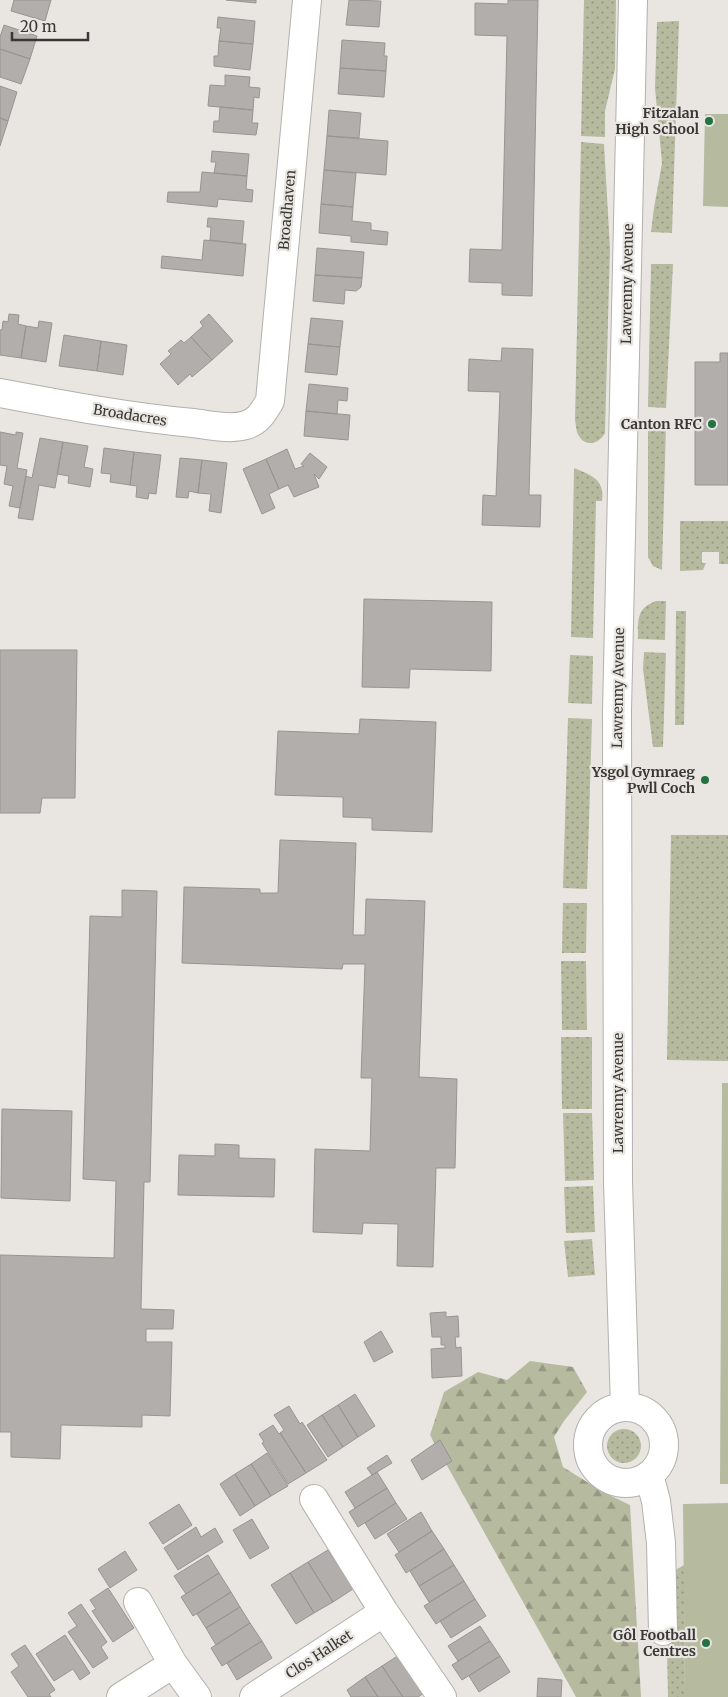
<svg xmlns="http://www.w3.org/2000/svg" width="728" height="1697" viewBox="0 0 728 1697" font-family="Merriweather,serif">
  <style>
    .grass { fill: url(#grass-dots) }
    .forest { fill: url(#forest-firs) }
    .pitch { fill: #b6ba9e }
    .building { fill: #b2aeac; stroke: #989492 }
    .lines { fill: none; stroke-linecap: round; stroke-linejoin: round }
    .minor-casing { stroke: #b3b0ad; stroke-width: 30 }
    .minor { stroke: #fff; stroke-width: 28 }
    .poi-dot { fill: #247242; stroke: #e9e6e2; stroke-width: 2 }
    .labels { text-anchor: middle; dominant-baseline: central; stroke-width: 4.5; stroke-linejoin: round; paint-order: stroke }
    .poi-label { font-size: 14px; font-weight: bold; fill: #393836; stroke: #e9e6e2; text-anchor: end }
    .street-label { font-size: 14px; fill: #393836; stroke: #e9e6e2 }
  </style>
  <defs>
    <pattern id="grass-dots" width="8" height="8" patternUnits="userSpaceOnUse" patternTransform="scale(1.25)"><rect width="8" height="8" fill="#b6ba9e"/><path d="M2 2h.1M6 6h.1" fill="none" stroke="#959882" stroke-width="1.8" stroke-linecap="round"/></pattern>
    <pattern id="forest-firs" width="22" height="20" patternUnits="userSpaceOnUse" patternTransform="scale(1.25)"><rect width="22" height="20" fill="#b6ba9e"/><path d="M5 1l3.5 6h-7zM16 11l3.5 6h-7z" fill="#959882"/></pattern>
  </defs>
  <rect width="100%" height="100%" fill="#e9e6e2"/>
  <path class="grass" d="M584,0H616L615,69L605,111V137L581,136Z
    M679,21L672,233L651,232L654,208L662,163L655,88L657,22Z
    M581,142L604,144L610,248L605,433C600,443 586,448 579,436C576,432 576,425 575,420Z
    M651,264H673L666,408L648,407Z
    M648,425H666L662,570L653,566L648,557Z
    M574,468C591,475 605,479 602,501H596L593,638L571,637Z
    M680,521H728V564H719V552H702V563H706L703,570L680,571Z
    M656,601H666L665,640L638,639C638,621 636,608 656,601Z
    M676,611H686L684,725H675Z
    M644,652L666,653L663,747H653L643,669Z
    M570,655L593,656L592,704L568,703Z
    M568,718L592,719L587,889L563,888Z
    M671,835H728V1061L667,1060Z
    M563,903H587L586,953H562Z
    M561,961H586L587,1030H562Z
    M561,1037H592V1109H562Z
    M563,1113H592L594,1180L565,1181Z
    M593,1186L595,1232L566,1233L564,1187Z
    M592,1239L595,1275L568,1277L564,1241Z
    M607 1446a17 17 0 1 1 34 0a17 17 0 1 1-34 0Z
    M684,1565L685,1697H668L667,1650L671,1634L672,1572Z"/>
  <path class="forest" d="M530,1361L573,1367L587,1392L564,1421L554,1437L563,1467L603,1492L630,1505L641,1697H576L430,1435L444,1392L478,1372L507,1380Z"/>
  <path class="pitch" d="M705,114H728V207L703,206Z
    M722,1083H728V1484H720Z
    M728,1503V1697H685L683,1504Z"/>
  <path class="building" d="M14,0H51L45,21L11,11Z
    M226,0H256V3Z
    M349,0L381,1L379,27L346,25Z
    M508,0H538L532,296L502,295V283L469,282L470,249L502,250L507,36L475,35V3L508,4Z
    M218,17L255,21L253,44L219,41L221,28H217Z
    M4,25L37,36L30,59L0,49V37Z
    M342,40L385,43L384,56H387L386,71L340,68Z
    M219,41L253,44L250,70L214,66V56H218Z
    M0,49L30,59L21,84L0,77Z
    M340,68L386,71L384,97L338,94Z
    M225,75L250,77L249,87L260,88L259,98L254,97L253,110L208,106L210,85L225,86Z
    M0,86L17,92L8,121L0,118Z
    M220,107L253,110L252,123H258L256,135L213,132L214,121H219Z
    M329,110L361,113L359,138L327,136Z
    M0,118L8,121L0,146Z
    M327,136L388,141L386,175L324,170Z
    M212,151L249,154L247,176L214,173L216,162H211Z
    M324,170L356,173L353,207L321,204Z
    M202,172L247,176L246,189L253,190L252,202L218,199L217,207L167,202L168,192H200Z
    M321,204L353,207L352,221L371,223V230L388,232L387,245L351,242V236L319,233Z
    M208,218L244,221L242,244L210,240L211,227H207Z
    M204,240L246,244L243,276L161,268L162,256L202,260Z
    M317,248L364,252L362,278L315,275Z
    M315,275L362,278L361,287L356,291L345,290L344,304L313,301Z
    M9,314L19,315L18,324L26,326L21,358L0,355V330H2L3,321L8,322Z
    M209,314L233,341L212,360L191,337L203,326L200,322Z
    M311,318L343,321L340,347L308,344Z
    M39,321L52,323L46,362L21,358L26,326L38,328Z
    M64,335L101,341L97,371L59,366Z
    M191,337L212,360L192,377L190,374L178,385L160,364L171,354L168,351L181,340L184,343Z
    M101,341L127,345L123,375L97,371Z
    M308,344L340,347L337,375L305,372Z
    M502,348L533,349L529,495H541L540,527L482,525L483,495L496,496L500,392L468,391L469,359L501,361Z
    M720,353H728V485H695V362H720Z
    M309,384L348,388L347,401L338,400L337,414L306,411Z
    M306,411L350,415L348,440L304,436Z
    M0,432L16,435V432L23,433L17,468L27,470L20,508L9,506L13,486L4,484L7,466L0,465Z
    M40,438L63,442L55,488L39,485L33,520L18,518L26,476L32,478Z
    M63,442L88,446L84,467L93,469L90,487L68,483L69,476L57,474Z
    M104,448L134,452L130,485L110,482L111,474L101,473Z
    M287,449L295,469L304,466L301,464L310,453L327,467L319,479L314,474L319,487L294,497L288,485L279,489L266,459Z
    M134,452L161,455L156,494L149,493L148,499L136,497L137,486L130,485Z
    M180,458L202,460L198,493L189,491L188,498L176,497Z
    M266,459L279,489L269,494L275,508L262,514L243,469Z
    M202,460L227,463L221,513L209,511L211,494L198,493Z
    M364,599L492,602L491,671L410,669L409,688L362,687Z
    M0,650H77L75,798H42L40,813H0Z
    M360,719L436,722L432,832L372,830V818L343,817V797L275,795L278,731L359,734Z
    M280,840L356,843L353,935H365L366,899L425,901L419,1077L457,1079L455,1168H436L433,1267L397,1266L398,1224L363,1223L362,1234L313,1232L315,1149L370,1151L372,1078H361L365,964H343L342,969L182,963L184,887L260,889V893H278Z
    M122,890L157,891L150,1182H144L141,1309L174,1310L173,1329H146V1342H172L170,1416L142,1415V1427L61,1425L60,1459L11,1457V1432H0V1255L114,1258L116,1181L83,1179L90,916L122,917Z
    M2,1109L72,1111L70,1201L1,1198Z
    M215,1144L239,1145V1158L275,1159L274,1197L178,1195L179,1155L215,1156Z
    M446,1312V1317L458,1316L459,1337H455L456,1348L461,1347L462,1376L432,1378L431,1349L445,1348V1345H441V1337H432L430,1313Z
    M381,1331L393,1352L374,1362L364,1342Z
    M355,1394L375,1426L358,1437L338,1405Z
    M338,1405L358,1437L343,1447L322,1415Z
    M289,1406L300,1424L302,1422L327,1460L306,1473L280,1433L284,1430L274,1415Z
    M322,1415L343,1447L328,1457L307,1425Z
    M273,1425L279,1434L280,1433L306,1473L288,1484L262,1443L264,1442L259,1434Z
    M440,1440L452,1461L422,1480L411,1460Z
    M267,1453L288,1486L271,1496L251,1464Z
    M387,1455L392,1463L372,1475L367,1468Z
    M251,1464L271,1496L255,1506L235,1474Z
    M377,1472L387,1488L355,1508L345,1492Z
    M235,1474L255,1506L240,1516L220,1484Z
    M387,1488L396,1503L358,1527L349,1512Z
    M396,1503L407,1519L375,1539L365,1523Z
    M179,1504L192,1525L163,1544L149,1523Z
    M421,1512L432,1531L399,1552L387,1534Z
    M252,1519L269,1548L250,1559L233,1530Z
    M196,1527L201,1537L215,1528L223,1542L178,1570L164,1548Z
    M432,1531L444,1549L406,1573L395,1555Z
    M444,1549L454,1565L419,1586L410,1571Z
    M328,1550L353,1589L333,1602L308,1562Z
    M125,1551L137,1570L110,1588L98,1569Z
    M208,1555L219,1573L186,1594L174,1576Z
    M308,1562L333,1602L314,1613L290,1573Z
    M454,1565L464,1581L429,1602L419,1586Z
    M219,1573L231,1592L193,1616L181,1597Z
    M290,1573L314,1613L296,1624L271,1585Z
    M464,1581L475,1599L436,1624L424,1606Z
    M108,1588L134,1628L113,1642L92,1611L96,1609L90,1600Z
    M231,1592L240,1607L206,1628L197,1614Z
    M475,1599L486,1616L451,1638L440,1621Z
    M81,1604L107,1642L101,1647L108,1658L93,1668L68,1632L77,1626L68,1613Z
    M240,1607L250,1623L216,1645L206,1628Z
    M250,1623L262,1641L222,1666L211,1648Z
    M480,1626L490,1641L458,1661L448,1646Z
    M65,1635L90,1673L80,1680L73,1669L54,1681L36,1654Z
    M262,1641L272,1658L237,1680L227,1663Z
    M490,1641L500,1656L462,1680L452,1665Z
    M25,1645L55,1690L49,1694L51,1697H28L11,1672L19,1666L11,1654Z
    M399,1655L424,1693L418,1697H403L382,1666Z
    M500,1656L510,1672L479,1692L469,1676Z
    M382,1666L403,1697H378L365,1677Z
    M365,1677L378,1697H351L347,1690Z
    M538,1678L562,1680L561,1697H537Z"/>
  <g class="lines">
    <g class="minor-casing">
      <path id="minor" d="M0,393C64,405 128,417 193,423C210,425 230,430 246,425C259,421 263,412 270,401L307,0
        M625,1407L618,1182L617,711L633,0
        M588 1445a38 38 0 1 1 76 0a38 38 0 1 1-76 0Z
        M649,1475L656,1501L661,1543L663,1631
        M314,1499L384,1612L442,1697
        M138,1602L173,1664L197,1697
        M121,1697L173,1664
        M254,1697L384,1612"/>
    </g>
    <use href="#minor" class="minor"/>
  </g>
  <g class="poi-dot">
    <circle cx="709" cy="121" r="5"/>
    <circle cx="712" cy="424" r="5"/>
    <circle cx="705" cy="780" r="5"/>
    <circle cx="706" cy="1643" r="5"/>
  </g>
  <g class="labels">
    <g class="poi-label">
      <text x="699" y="113">Fitzalan<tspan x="699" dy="16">High School</tspan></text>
      <text x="702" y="424">Canton RFC</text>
      <text x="695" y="772">Ysgol Gymraeg<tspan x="695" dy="16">Pwll Coch</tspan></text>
      <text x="696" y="1635">Gôl Football<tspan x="696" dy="16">Centres</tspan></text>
    </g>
    <g class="street-label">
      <text transform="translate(287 210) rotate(-85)">Broadhaven</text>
      <text transform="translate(627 284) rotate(-89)">Lawrenny Avenue</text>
      <text transform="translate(130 415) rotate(9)">Broadacres</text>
      <text transform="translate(618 688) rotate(-89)">Lawrenny Avenue</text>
      <text transform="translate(618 1093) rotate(-90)">Lawrenny Avenue</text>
      <text transform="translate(319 1654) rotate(-33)">Clos Halket</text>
    </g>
  </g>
  <path d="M12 32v8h76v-8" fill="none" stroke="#393836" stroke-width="2.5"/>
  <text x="20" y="32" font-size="15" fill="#393836" stroke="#e9e6e2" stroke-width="4" paint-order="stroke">20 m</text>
</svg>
